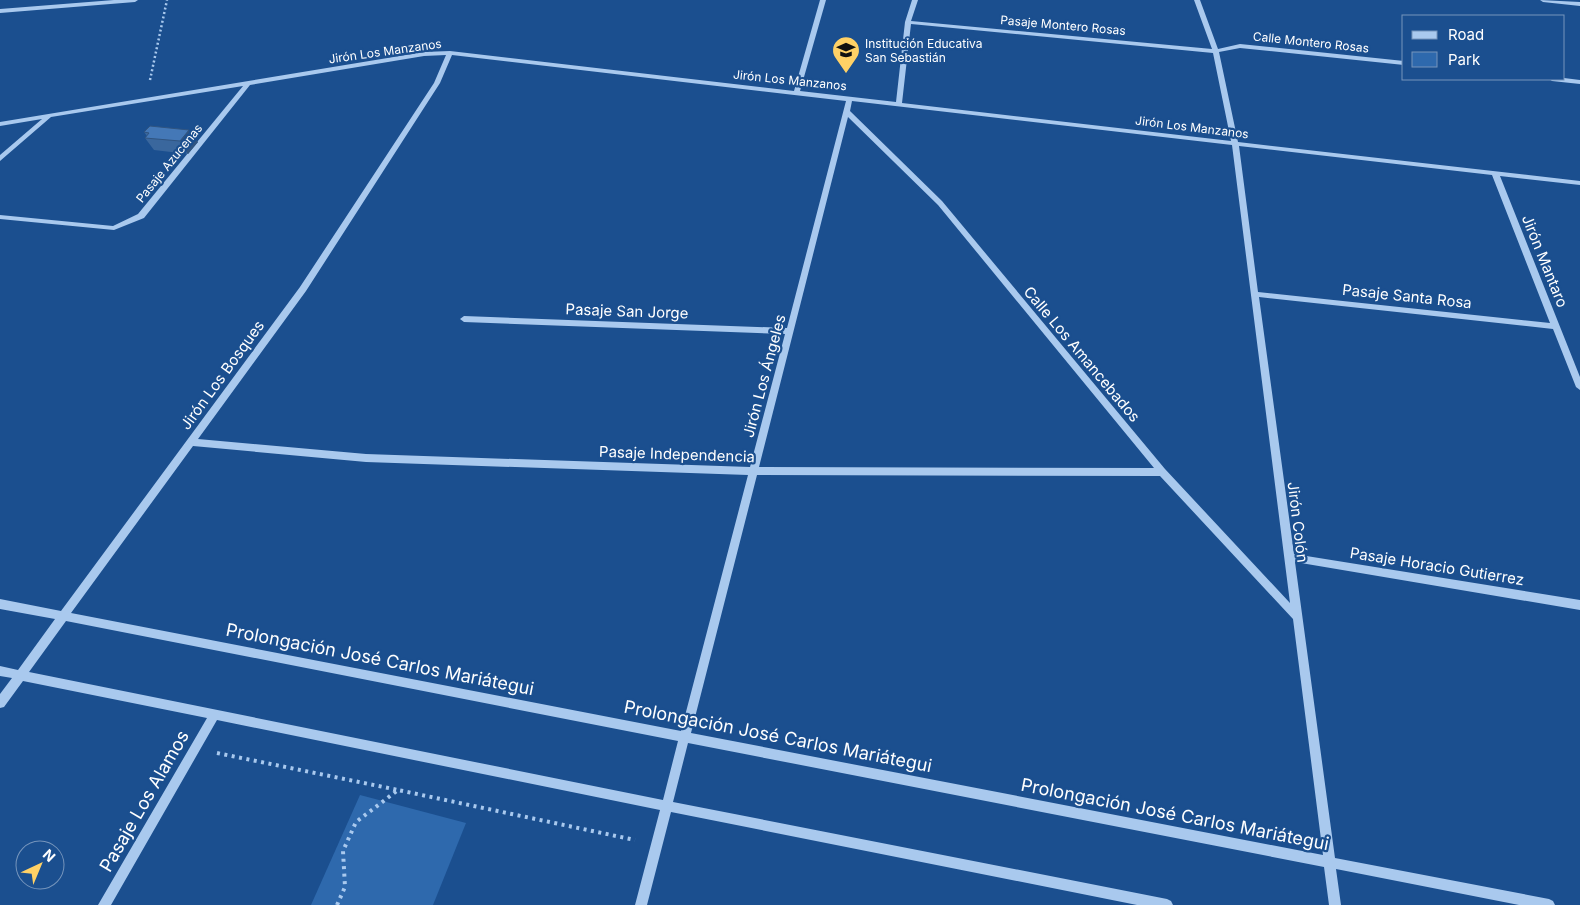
<svg xmlns="http://www.w3.org/2000/svg" width="1580" height="905" viewBox="0 0 1580 905" font-family="Inter,sans-serif">
  <style>
    .green { fill: #2e69ad }
    .lines { fill: none; stroke-linecap: round; stroke-linejoin: round }
    .path-far1 { stroke: #a9c9ee; stroke-width: 2.5; stroke-dasharray: 2 2.5; stroke-linecap: butt }
    .path { stroke: #a9c9ee; stroke-width: 4; stroke-dasharray: 3 4.5; stroke-linecap: butt }
    .minor { fill: #a9c9ee; fill-rule: evenodd }
    .wall { fill: #3a679d }
    .shaded-wall { fill: #305480 }
    .building { fill: #4478b7; stroke: #305480 }
    .labels { text-anchor: middle; dominant-baseline: central; stroke-width: 4.5; stroke-linejoin: round; paint-order: stroke }
    .far-street-label { font-size: 12px; fill: #fff; stroke: #1b4f8f }
    .far-poi-label { font-size: 12px; fill: #fff; stroke: #1b4f8f; text-anchor: start }
    .street-label { font-size: 15px; fill: #fff; stroke: #1b4f8f }
    .near-street-label { font-size: 18px; fill: #fff; stroke: #1b4f8f }
  </style>
  <rect width="100%" height="100%" fill="#1b4f8f"/>
  <path class="green" d="M360,795L466,823L433,905H311Z"/>
  <g class="lines">
    <path class="path-far1" d="M150,80L167,0"/>
    <path class="path" d="M217,753L398,790
      M337,905L345,887L343,851L356,822L398,790L635,840"/>
    <path class="minor" d="M114,0H138L135,2L0,13V9Z
      M820,0H826L800,91L896,102L905,22L912,0H918L911,21L1212,49L1194,0H1200L1218,49L1240,44L1404,61V65L1240,48L1219,52L1238,142L1580,181V185L1500,176L1580,377V390L1576,387L1553,329L1259,297L1294,554L1580,600V610L1295,562L1335,858L1549,899L1553,901L1555,905H1519L1336,869L1341,905H1329L1324,867L688,743L673,802L1167,899L1171,901L1173,905H1137L671,812L647,905H635L660,810L217,720L111,905H98L207,718L23,681L4,707L0,708V694L12,678L0,676V666L18,670L55,619L0,609V599L61,611L300,287L434,83L446,55L424,56L250,85L144,218L114,230L0,219V215L113,226L138,214L243,86L51,117L0,161V155L42,119L0,126V122L424,52L450,51L794,91ZM911,24L1213,53L1231,141L902,103ZM452,55L846,101L787,328L464,316L460,319L464,322L785,334L750,467L366,454L198,439L306,291L440,83ZM852,101L1232,145L1290,603L1165,469L942,201L850,111ZM848,117L938,205L1154,468L759,467ZM1239,146L1492,175L1550,323L1258,292ZM193,446L366,462L748,475L681,731L71,613ZM757,475L1160,476L1293,619L1323,855L691,733ZM66,621L678,741L663,800L29,672Z
      M1540,0L1580,2V6L1543,2Z
      M1564,78L1580,80V84L1552,81L1549,79Z"/>
  </g>
  <path class="wall" d="M144,132L198,142L188,154L154,150L145,138L147,136Z"/>
  <path class="shaded-wall" d="M189,130L198,142L188,154L180,141Z"/>
  <path class="building" d="M150,126L189,130L180,141L145,138L149,133L144,132Z"/>
  <defs>
    <g id="school-pin" transform="scale(1.4375)"><path d="M0 17L-7.5 6A9.5 9.5 0 1 1 7.5 6Z" fill="#ffd166" stroke="#1b4f8f"/><path d="M0-5L7-2L0 1L-7-2ZM-4 1L0 2.5L4 1V4Q0 6-4 4Z" fill="#111"/></g>
  </defs>
  <g fill-rule="evenodd">
    <use href="#school-pin" x="846" y="50"/>
  </g>
  <g class="labels">
    <g class="far-street-label">
      <text transform="translate(1063 25) rotate(5)">Pasaje Montero Rosas</text>
      <text transform="translate(1311 42) rotate(6)">Calle Montero Rosas</text>
      <text transform="translate(385 51) rotate(-8)">Jirón Los Manzanos</text>
      <text transform="translate(790 80) rotate(6)">Jirón Los Manzanos</text>
      <text transform="translate(1192 127) rotate(7)">Jirón Los Manzanos</text>
      <text transform="translate(169 163) rotate(-51)">Pasaje Azucenas</text>
    </g>
    <g class="far-poi-label">
      <text x="865" y="43">Institución Educativa<tspan x="865" dy="14">San Sebastián</tspan></text>
    </g>
    <g class="street-label">
      <text transform="translate(1545 261) rotate(68)">Jirón Mantaro</text>
      <text transform="translate(1407 296) rotate(6)">Pasaje Santa Rosa</text>
      <text transform="translate(627 311) rotate(2)">Pasaje San Jorge</text>
      <text transform="translate(1082 354) rotate(50)">Calle Los Amancebados</text>
      <text transform="translate(222 375) rotate(-54)">Jirón Los Bosques</text>
      <text transform="translate(764 376) rotate(-75)">Jirón Los Ángeles</text>
      <text transform="translate(677 454) rotate(2)">Pasaje Independencia</text>
      <text transform="translate(1298 522) rotate(83)">Jirón Colón</text>
      <text transform="translate(1437 566) rotate(9)">Pasaje Horacio Gutierrez</text>
    </g>
    <g class="near-street-label">
      <text transform="translate(380 659) rotate(11)">Prolongación José Carlos Mariátegui</text>
      <text transform="translate(778 736) rotate(11)">Prolongación José Carlos Mariátegui</text>
      <text transform="translate(144 801) rotate(-60)">Pasaje Los Alamos</text>
      <text transform="translate(1175 814) rotate(11)">Prolongación José Carlos Mariátegui</text>
    </g>
  </g>
  <rect x="1402" y="15" width="162" height="65" fill="#1b4f8f" stroke="#7695bc"/>
  <rect x="1412" y="31" width="25" height="8" fill="#a9c9ee" stroke="#7695bc"/>
  <text x="1448" y="40" font-size="15" fill="#ffffff">Road</text>
  <rect x="1412" y="52" width="25" height="15" fill="#2e69ad" stroke="#7695bc"/>
  <text x="1448" y="65" font-size="15" fill="#ffffff">Park</text>
  <g transform="translate(40 865) rotate(44)"><circle r="24" fill="#1b4f8f" stroke="#7695bc"/>
  <path d="M0-4L9 19L0 12L-9 19Z" fill="#ffd166"/>
  <text y="-8" font-size="14" font-weight="bold" text-anchor="middle" fill="#ffffff">N</text>
  </g>
</svg>
